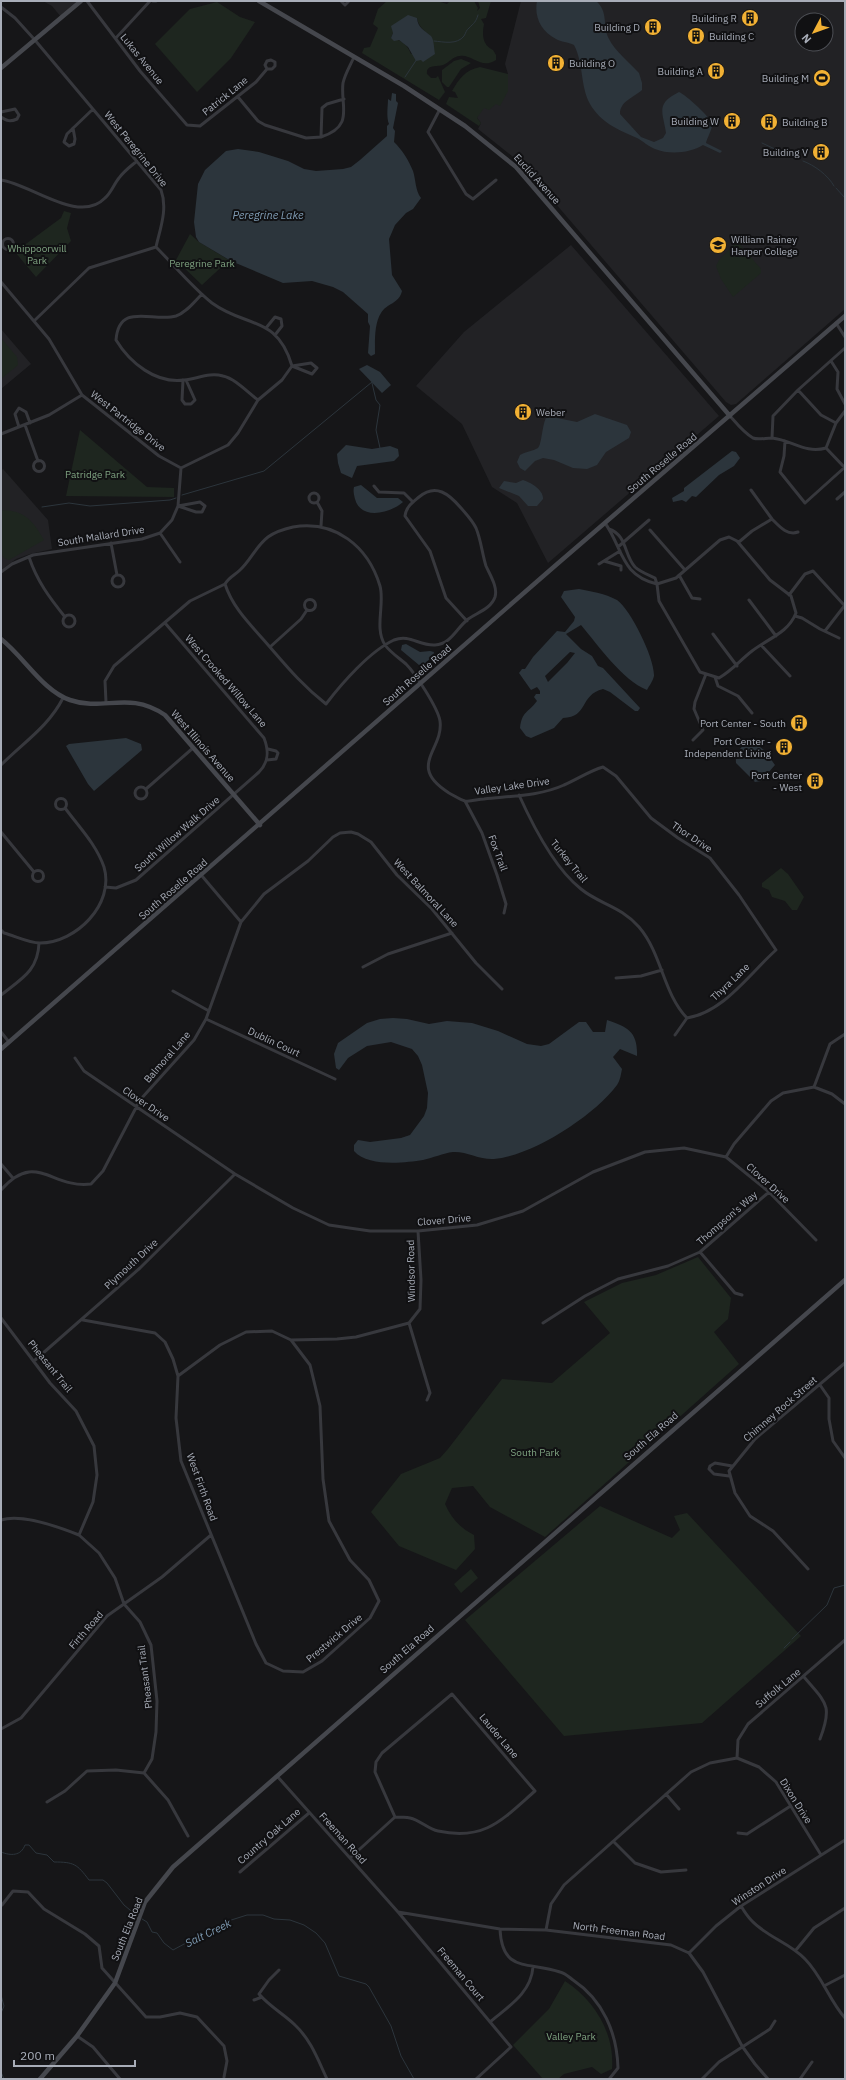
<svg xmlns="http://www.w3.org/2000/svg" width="846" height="2080" viewBox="0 0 846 2080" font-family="'IBM Plex Sans',sans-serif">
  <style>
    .built { fill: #222225; fill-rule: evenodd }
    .green { fill: #1e261f; fill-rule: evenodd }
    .water { fill: #2c353c; fill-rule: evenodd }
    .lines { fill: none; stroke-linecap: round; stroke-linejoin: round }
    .stream { stroke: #2c353c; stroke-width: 1 }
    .minor { stroke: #37383d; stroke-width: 3 }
    .secondary { stroke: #45474d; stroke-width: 4.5 }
    .labels { text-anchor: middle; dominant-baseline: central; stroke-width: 4; stroke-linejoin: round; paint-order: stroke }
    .poi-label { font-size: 10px; fill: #a8adb8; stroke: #111113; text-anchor: end }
    .street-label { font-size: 10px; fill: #a8adb8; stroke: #111113 }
    .park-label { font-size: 10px; fill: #7fa381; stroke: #111113 }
    .water-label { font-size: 11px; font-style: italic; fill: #7f9bb3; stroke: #111113 }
  </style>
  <rect width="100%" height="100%" fill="#161618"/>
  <path class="built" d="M43,1H81L61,17L52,6Z
    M521,1H845V309L736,404L731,405L726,402L537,182L512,156L478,129L481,123L477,118L478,114L508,74L505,64ZM802,20H826V44H802Z
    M571,245L719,416L548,563L517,503L492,487L462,424L416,386L464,332Z
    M1,329L31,364L1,389Z
    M3,469L48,520L52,549L30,554L16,559L1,570V471Z"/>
  <path class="green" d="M387,1H437L447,4L450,1H474L478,8L477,11L480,8L478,1H491L486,18L481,19L484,24C482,34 482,45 493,50L496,55V60C481,70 472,54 460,56C453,56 449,63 443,65C437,67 426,64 427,74L431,78H436L438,76L445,92L439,100L362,53L364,48L370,47L378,28L373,24L378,9ZM417,18C420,34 434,31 433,49L411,54C407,44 401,40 391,38L393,33Z
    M217,2L240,17L255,22L231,58L197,92L155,44L190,9Z
    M461,59L471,63L461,69L449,87H447L442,82V70L454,61Z
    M480,67L508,74V91L500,106L496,104L489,110L484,108L477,118L481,123L479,126L446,104L449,97L458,98L455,92L452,91C459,79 465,70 480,67Z
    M64,211L71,213L67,228L71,241L36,277L15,252L61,218Z
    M190,234L199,242L229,260L202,285L176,260Z
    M737,241L761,269V273L733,297L721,279L716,266L719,260Z
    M1,338L17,357L18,365L1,379Z
    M80,430L147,487L174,488V497L66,496Z
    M1,510C25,510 33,521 44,540L9,560L4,558L1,553Z
    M781,868L788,874L804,897L797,910H792L785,901L772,897L769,890L762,887V883Z
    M698,1257L731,1298L728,1319L714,1332L739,1364L545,1537L490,1507L473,1486L452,1488L445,1504C451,1518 460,1528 474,1535L475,1549L456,1570L399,1546L371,1512L401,1474L440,1458L448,1449L502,1379L552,1383L610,1333L584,1302L622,1283L656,1275Z
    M600,1506L672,1538L680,1530L674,1516L687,1513L801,1636L702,1723L564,1736L465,1620Z
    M471,1569L478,1578L461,1593L454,1584Z
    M565,1981C594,2000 615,2033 612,2069L601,2074L592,2067L564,2074L558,2079H543L513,2045L549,2009Z"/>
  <path class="water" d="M537,1H596C609,12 602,26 609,39C614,50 631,64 639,73L642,83V90C633,98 620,101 620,114L641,137L654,142L663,138L666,133C663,112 655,104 679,92C686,95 712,118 712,125C712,130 707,138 706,143L722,151L720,153L703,145C690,153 670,155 655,149C649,147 643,141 637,138C619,130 601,123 590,104C580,86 584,64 574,45C568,42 561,42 556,39C541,31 534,17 537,1Z
    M408,15L417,18C418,28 424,30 431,36C434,39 434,49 435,54L423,62L421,60L416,61L408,47L399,40L394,41L391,38L393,33L391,26Z
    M392,93L396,94V101L398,103L393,128L395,131L394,142C403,151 408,159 413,171C416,180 415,190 421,198L413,209L406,213L395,225L389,239L392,275L402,291C399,304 387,303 381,313C374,324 375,341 375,354L371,356L368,353L370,326L368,322V314L343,292L333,287L312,281L283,283L231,261L199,242L196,237L194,222L198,184L205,170L226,151L238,149L259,152L288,161L304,169L316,171L343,169L351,167L360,160L387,136V126L389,124C386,117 388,106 388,99L391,101Z
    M367,365L380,372L391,385L382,393L359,369Z
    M595,414L627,425L631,432L629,438L606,452L597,465L587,469L573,468L554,460L543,458L535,461L525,471L520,468L517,462L520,455C525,452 533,451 538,448C542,444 542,423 547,416L577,422Z
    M346,445L372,449L390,446L398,449L399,456L394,461L357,466L352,478L341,473L338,463L337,454Z
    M732,451L736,452L740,458L734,466L719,475L696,497L692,496L686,502L682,500L673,502L672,498L684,491V488Z
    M523,480C530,482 544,490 543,499L537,506H528L519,496L499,488L504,481L516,483Z
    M361,485L377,498H398L403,502C391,513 361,521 355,499C354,495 353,491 354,487Z
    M579,589C593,592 604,593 617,600C631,610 655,659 654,676C653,681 649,686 647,690C622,680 598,645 581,625L566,634L581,649L592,656L598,666L603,668L640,708L638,711H635L610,692L603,689C579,695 589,717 563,718L554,728L531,738L526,736L520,728C522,711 528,713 537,701L534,697L536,694H540V691L537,687L531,690L519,673L522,669H525L533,657L557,631L565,632L574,621L575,617L561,597L564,591ZM570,652L575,653L567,663L548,682L545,676Z
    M406,644L420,652L430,651L434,652L433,656L423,665H419L401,650L402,645Z
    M126,738L141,744L142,750L94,791L88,784L66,746L69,744Z
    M754,742L765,751L775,765L761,781L755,782L736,763C735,754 739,749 746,743Z
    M393,1018L407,1019L429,1024L447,1021L472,1023L498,1031L527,1044L541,1046L549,1044L579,1022H586L593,1032H605L607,1020C628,1027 638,1032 637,1056L620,1049L613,1057L622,1069C621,1074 620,1081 617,1085C594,1116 532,1156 494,1159C480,1160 466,1151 453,1152C443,1153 433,1158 423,1160C404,1163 368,1167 354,1151V1145L358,1140L370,1142L401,1138L410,1135L424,1116L427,1108L428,1093L422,1065L418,1056L412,1049L391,1042L367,1046L348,1058L339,1070L336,1068L334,1054L338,1043L367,1023L380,1019Z"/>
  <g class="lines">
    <path class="stream" d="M434,41C444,42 457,45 464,36C466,33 466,30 469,28C474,23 476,22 478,15
      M405,77L417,59
      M762,143L794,158
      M803,161C814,165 828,175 834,186
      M836,188L845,198
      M372,383L376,400L380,405L376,430L380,448
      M182,495L264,471L372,382
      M42,507L69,503L90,506L170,500L176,498
      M792,1639L827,1605L834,1588L845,1585
      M784,1648L790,1642
      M1,1852C11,1856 21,1856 25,1845H29L36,1853L47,1855L54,1862C74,1862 77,1864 89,1880H103L107,1883L124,1905L136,1915
      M142,1919L147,1922L152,1932L157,1933L164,1943L173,1950L225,1922L247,1915H263L274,1919L290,1920L304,1925L316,1933L325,1943L339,1976L366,1984L369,1987L391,2026L401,2056L414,2079
      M1,1995L4,2006L1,2013
      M1,2072L4,2079"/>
    <path class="minor" d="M87,1L140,71L187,125L200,126L256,82L267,69H272L275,66V62L271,60L267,61L265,65L267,69
      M153,1H156
      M341,1L345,5L349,1
      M1,7L15,18L34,39L161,190C168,209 160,229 156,247C174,265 192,287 212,303C246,328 277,315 292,366
      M116,38L150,1
      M238,97L258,121L265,125L306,138L321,137
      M344,99L327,104L322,108L321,137C355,126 340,106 343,83C345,74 350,66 354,57
      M440,109L428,132L466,194L473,199L496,180
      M1,112L15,109L19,115L17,119C10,122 7,121 1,117
      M73,128L75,139L74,144L69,146L64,142L67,134L93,109
      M1,180C31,184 79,225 105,198C111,193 114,184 119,178C124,171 131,166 137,161
      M2.5 244a5.5 5.5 0 1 1 11 0a5.5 5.5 0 1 1-11 0Z
      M1,282L49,339L82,395L159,456L181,468
      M202,294C194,302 187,312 176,316C154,323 119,301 116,340C130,363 156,384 184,380C197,379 209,372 223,376C236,379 247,392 258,400
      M34,321L89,268L156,247
      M836,323L845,337
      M266,328L275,317L281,319L282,326L275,335
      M831,361L838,372L837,389L845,404
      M311,363L317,368L312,374L292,366Z
      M183,380L182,400L185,404H191L195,400L186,380
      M798,390L821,415L836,423
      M730,416C737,424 744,433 753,438C758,440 766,438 772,438C792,440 805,454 826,448L836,423L845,411
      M25,425L38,461
      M19,427L15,414L19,408L26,412L30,423
      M1,434L49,415L82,395
      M772,438L773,416L798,390L845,348
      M785,441L784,456L780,472L805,503L845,467
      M826,448L845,468
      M33.5 466a5.5 5.5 0 1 1 11 0a5.5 5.5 0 1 1-11 0Z
      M181,468L228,445L238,433L258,400L282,380L292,366
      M374,486L379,492L404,493L413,502
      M309 498a5 5 0 1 1 10 0a5 5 0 1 1-10 0Z
      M837,499L845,492
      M200,502L205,506L202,512H196L178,506Z
      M317,502L322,511L321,526
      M772,519C779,526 787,536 798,532
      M605,523C623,548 620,575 657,584L655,578C649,575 640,572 635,567C624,555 627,535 609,529
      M650,530L685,570
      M160,533L180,562
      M729,537L737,541L770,580L791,596L796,613C788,633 769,638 752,651C739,661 734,669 719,678L700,672L659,601L657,584L676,578L720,540Z
      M739,542L752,531L772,519L751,490
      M111,543L117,575
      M618,547L649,520
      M29,557C37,581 49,597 65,617
      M604,561L621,566V570
      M599,564L620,551
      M1,572L12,564L33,555L142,539L160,533L172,520L178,506L181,468
      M679,575L692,598L700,599
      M112 581a6 6 0 1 1 12 0a6 6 0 1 1-12 0Z
      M225,584C229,577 235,575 240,570C251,560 256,546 268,537C275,532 284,529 293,527C335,520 368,546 380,586C385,604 374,628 385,645C390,652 399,658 406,664C415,673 438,708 440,721C444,750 406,766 449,793C453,795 461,800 465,801C471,802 478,799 484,799C510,796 540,796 564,785C578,779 589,771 603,767L616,776L651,818L678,838L710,858L739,895L776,950C749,974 724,1012 687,1018L675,1035
      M225,584C233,609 252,626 269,646C288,668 302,685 326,704C342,683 370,651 394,640C410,634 419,646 435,645C451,644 456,629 467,620C476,613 491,609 495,597C498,587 490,575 486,566C482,553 481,540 476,528C472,520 466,514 461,508C449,494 436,483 419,497C412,503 406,507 405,516L430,551L446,598L467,621
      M789,595L805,574L813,571L844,605
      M304.5 605a5.5 5.5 0 1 1 11 0a5.5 5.5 0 1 1-11 0Z
      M749,600L776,636
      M63 621a6 6 0 1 1 12 0a6 6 0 1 1-12 0Z
      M795,616L802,618L820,629L839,638
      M825,631L845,605
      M713,634L737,666
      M761,645L790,676
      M270,647L301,619L307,610
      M715,677L718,686L738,696L752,713
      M106,702L105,681L114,666L190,601L225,584
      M693,740L703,730L694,709L695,702L706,674
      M267,760L276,759L278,753L276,751L268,749
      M1,765C23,743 49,726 63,698
      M135 793a6 6 0 1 1 12 0a6 6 0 1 1-12 0Z
      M146,789L193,748
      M519,795C533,826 554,868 581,889C599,904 621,906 639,927C662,954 663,993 687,1018
      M55.5 804a5.5 5.5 0 1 1 11 0a5.5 5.5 0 1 1-11 0Z
      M465,801L482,833L497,875L506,904L504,913
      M1,832L34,872
      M32.5 876a5.5 5.5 0 1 1 11 0a5.5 5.5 0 1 1-11 0Z
      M202,876L241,922
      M105,887L116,888L136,880L259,772C269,762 269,751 264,738L165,623
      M1,930L4,933C15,936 29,943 40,943C76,943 115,904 104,867C96,844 79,827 65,808
      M363,967L388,954L452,933
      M616,978L641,976L662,970
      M173,991L209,1011
      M1,995C21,979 38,971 39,943
      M206,1019L335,1079
      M1,1032L9,1042
      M75,1058L84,1071L235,1174L293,1208L329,1225L370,1231H418L477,1225L523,1211L593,1172L645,1152L684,1148L726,1157L769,1192L816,1240
      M814,1087L830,1044L845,1034
      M726,1157L734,1144L771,1101L783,1093L814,1087L832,1094L845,1104
      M1,1164L12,1177
      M1,1190C36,1150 51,1189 91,1184L103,1171L140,1100L194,1040L206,1019L241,922L264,894L308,861L333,837L340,833L351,832L358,834L371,842L397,875L432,909L476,963L502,989
      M700,1252L735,1293L742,1295
      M1,1318L50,1383L76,1411L94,1446L97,1475L93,1502L79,1535L99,1553L115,1578L124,1604L140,1622L151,1645L157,1701L156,1732L152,1759L144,1773L168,1800L188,1836
      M83,1320L155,1333L165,1342L173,1359L178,1376L176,1418L181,1461L256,1644L266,1663L283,1671L303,1672L322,1661L370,1618L379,1601L369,1580L350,1560L329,1521L323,1479L320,1406L310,1365L291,1340
      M409,1323L430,1393L427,1400
      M543,1323L585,1296L618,1279L668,1266L700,1252L769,1192
      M34,1361L140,1268L235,1174
      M178,1376L220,1345L246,1332L272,1331L291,1340L337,1339L356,1337L409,1323L420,1309L421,1280L418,1231
      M820,1385L829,1398V1419L833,1441L845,1458
      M729,1476L714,1474L709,1469L710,1466L715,1463L732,1466
      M1,1520C22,1513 59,1527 79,1535
      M808,1569L773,1531L750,1516L735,1493L729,1471L755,1439L845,1363
      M804,1677C826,1703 833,1705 820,1739
      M452,1694L535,1791C502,1820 485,1841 438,1831C428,1829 420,1820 410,1818C405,1817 400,1817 395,1817L375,1772L376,1762L382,1753Z
      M1,1729L21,1718L107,1616L162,1577L211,1535
      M737,1758L738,1740L748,1724L845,1640
      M277,1776L398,1912L511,2047L476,2079
      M666,1794L679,1809
      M47,1802L65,1791L87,1771L116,1770L144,1773
      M738,1833L747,1834L789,1807
      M614,1842L635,1863L661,1872L686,1870
      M351,1857L395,1817
      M240,1872L309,1813
      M2,1905L13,1891L28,1892L44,1909L85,1934L99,1946L102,1968L146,2017H160L180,2013L197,2017L224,2046L227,2061L224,2077
      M741,1906C744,1911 748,1917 752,1921C767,1937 790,1943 805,1959C822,1976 829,2000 845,2018
      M398,1912L500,1929L546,1930L671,1945L689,1953L703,1972L742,2046L755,2064L768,2079
      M500,1929C502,1974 529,1961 560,1972C565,1973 569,1977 573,1980C603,2000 617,2033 618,2068L610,2078
      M546,1930L551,1904L564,1885L691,1772L710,1763L737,1758L759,1767L776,1782L821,1855
      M796,1950L814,1928L845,1908
      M689,1953L716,1926L741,1906L845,1840
      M279,1970L269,1980L259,1994C270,2007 284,2014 295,2025C311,2040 318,2060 327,2079
      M824,1986L845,1975
      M254,2000L262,1997
      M490,2022C509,2006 531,1993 533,1967
      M77,2036L93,2047L120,2079
      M702,2079L719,2062L770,2029L775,2021
      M800,2079L812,2062"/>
    <path class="secondary" d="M259,1L404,86L465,126L516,167L730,416
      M1,68L81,1
      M1,639C24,657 43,691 70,700C104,712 128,690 165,715L260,825
      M1,1049L556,565L845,316
      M40,2079L77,2036L115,1983L145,1902L173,1867L845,1280"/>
  </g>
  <defs>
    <g id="building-disc" transform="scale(0.9)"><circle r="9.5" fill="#f2b134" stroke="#111113"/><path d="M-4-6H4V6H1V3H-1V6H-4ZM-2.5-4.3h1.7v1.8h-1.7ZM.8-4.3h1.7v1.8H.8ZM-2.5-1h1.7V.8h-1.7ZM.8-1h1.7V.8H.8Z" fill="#111"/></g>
    <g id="stadium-disc" transform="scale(0.9)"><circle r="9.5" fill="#f2b134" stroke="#111113"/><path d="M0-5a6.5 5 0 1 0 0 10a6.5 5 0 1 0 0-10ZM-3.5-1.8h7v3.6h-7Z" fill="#111"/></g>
    <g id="university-disc" transform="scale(0.9)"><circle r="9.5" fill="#f2b134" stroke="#111113"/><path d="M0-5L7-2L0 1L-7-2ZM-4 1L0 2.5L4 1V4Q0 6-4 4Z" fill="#111"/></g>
  </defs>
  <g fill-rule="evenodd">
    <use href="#building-disc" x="750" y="18"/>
    <use href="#building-disc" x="653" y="27"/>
    <use href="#building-disc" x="696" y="36"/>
    <use href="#building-disc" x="556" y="63"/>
    <use href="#building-disc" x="716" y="71"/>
    <use href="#stadium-disc" x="822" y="78"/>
    <use href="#building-disc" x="732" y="121"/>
    <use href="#building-disc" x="769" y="122"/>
    <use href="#building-disc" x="821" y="152"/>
    <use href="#university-disc" x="718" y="245"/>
    <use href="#building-disc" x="523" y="412"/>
    <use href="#building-disc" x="799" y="723"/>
    <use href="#building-disc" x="784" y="747"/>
    <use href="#building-disc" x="815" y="781"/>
  </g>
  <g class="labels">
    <g class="poi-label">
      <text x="737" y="18">Building R</text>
      <text x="640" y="27">Building D</text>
      <text x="709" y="36" text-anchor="start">Building C</text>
      <text x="569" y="63" text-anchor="start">Building O</text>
      <text x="703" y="71">Building A</text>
      <text x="809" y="78">Building M</text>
      <text x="719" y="121">Building W</text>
      <text x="782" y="122" text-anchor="start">Building B</text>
      <text x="808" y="152">Building V</text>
      <text x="731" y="239" text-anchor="start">William Rainey<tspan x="731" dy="12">Harper College</tspan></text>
      <text x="536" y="412" text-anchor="start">Weber</text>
      <text x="786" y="723">Port Center - South</text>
      <text x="771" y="741">Port Center -<tspan x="771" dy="12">Independent Living</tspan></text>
      <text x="802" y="775">Port Center<tspan x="802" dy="12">- West</tspan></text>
    </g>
    <g class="street-label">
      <text transform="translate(142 59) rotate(51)">Lukas Avenue</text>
      <text transform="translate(225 96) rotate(-39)">Patrick Lane</text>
      <text transform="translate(136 149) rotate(51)">West Peregrine Drive</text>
      <text transform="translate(537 179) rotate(48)">Euclid Avenue</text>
      <text transform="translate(128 421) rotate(38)">West Partridge Drive</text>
      <text transform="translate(662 463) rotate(-40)">South Roselle Road</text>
      <text transform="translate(101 536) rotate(-9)">South Mallard Drive</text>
      <text transform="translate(417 675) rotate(-41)">South Roselle Road</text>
      <text transform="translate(226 681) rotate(49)">West Crooked Willow Lane</text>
      <text transform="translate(203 746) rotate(49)">West Illinois Avenue</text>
      <text transform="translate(512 786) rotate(-8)">Valley Lake Drive</text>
      <text transform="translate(177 834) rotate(-41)">South Willow Walk Drive</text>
      <text transform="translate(692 837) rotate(34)">Thor Drive</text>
      <text transform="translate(498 853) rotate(70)">Fox Trail</text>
      <text transform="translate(569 861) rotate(51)">Turkey Trail</text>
      <text transform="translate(173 889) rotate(-41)">South Roselle Road</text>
      <text transform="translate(426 893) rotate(47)">West Balmoral Lane</text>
      <text transform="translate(730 982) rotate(-44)">Thyra Lane</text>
      <text transform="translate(274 1042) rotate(25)">Dublin Court</text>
      <text transform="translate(167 1057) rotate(-49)">Balmoral Lane</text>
      <text transform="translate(146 1104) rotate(34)">Clover Drive</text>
      <text transform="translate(768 1183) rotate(42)">Clover Drive</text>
      <text transform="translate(727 1218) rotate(-41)">Thompson's Way</text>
      <text transform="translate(444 1220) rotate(-5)">Clover Drive</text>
      <text transform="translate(131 1264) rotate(-43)">Plymouth Drive</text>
      <text transform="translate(411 1271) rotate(-91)">Windsor Road</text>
      <text transform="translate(50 1366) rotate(51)">Pheasant Trail</text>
      <text transform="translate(780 1409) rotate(-41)">Chimney Rock Street</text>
      <text transform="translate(651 1436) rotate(-41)">South Ela Road</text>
      <text transform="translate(202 1487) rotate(70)">West Firth Road</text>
      <text transform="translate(86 1630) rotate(-49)">Firth Road</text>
      <text transform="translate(334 1638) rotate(-40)">Prestwick Drive</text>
      <text transform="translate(407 1649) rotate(-41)">South Ela Road</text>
      <text transform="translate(145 1677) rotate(-97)">Pheasant Trail</text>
      <text transform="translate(778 1688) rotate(-40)">Suffolk Lane</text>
      <text transform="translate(499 1736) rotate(50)">Lauder Lane</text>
      <text transform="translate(796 1801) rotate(58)">Dixon Drive</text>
      <text transform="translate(269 1836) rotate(-41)">Country Oak Lane</text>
      <text transform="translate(343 1838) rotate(48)">Freeman Road</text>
      <text transform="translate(759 1886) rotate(-33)">Winston Drive</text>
      <text transform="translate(127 1929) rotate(-68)">South Ela Road</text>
      <text transform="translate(619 1931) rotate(7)">North Freeman Road</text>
      <text transform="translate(461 1974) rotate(50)">Freeman Court</text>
    </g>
    <g class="park-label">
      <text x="37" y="248">Whippoorwill<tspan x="37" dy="12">Park</tspan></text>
      <text x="202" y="263">Peregrine Park</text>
      <text x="95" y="474">Patridge Park</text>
      <text x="535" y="1452">South Park</text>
      <text x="571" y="2036">Valley Park</text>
    </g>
    <g class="water-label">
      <text x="268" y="215">Peregrine Lake</text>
      <text transform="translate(208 1933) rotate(-26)">Salt Creek</text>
    </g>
  </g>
  <rect width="846" height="2080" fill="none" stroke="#a8adb8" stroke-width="4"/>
  <g transform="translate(814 32) rotate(229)"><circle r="19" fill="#111113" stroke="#4d4f55"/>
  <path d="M0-3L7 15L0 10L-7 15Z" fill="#f2b134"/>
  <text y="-6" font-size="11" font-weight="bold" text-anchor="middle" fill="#a8adb8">N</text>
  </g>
  <path d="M14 2060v6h121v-6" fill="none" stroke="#a8adb8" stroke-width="2"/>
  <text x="20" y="2060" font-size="12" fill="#a8adb8" stroke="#111113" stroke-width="3" paint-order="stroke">200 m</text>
</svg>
